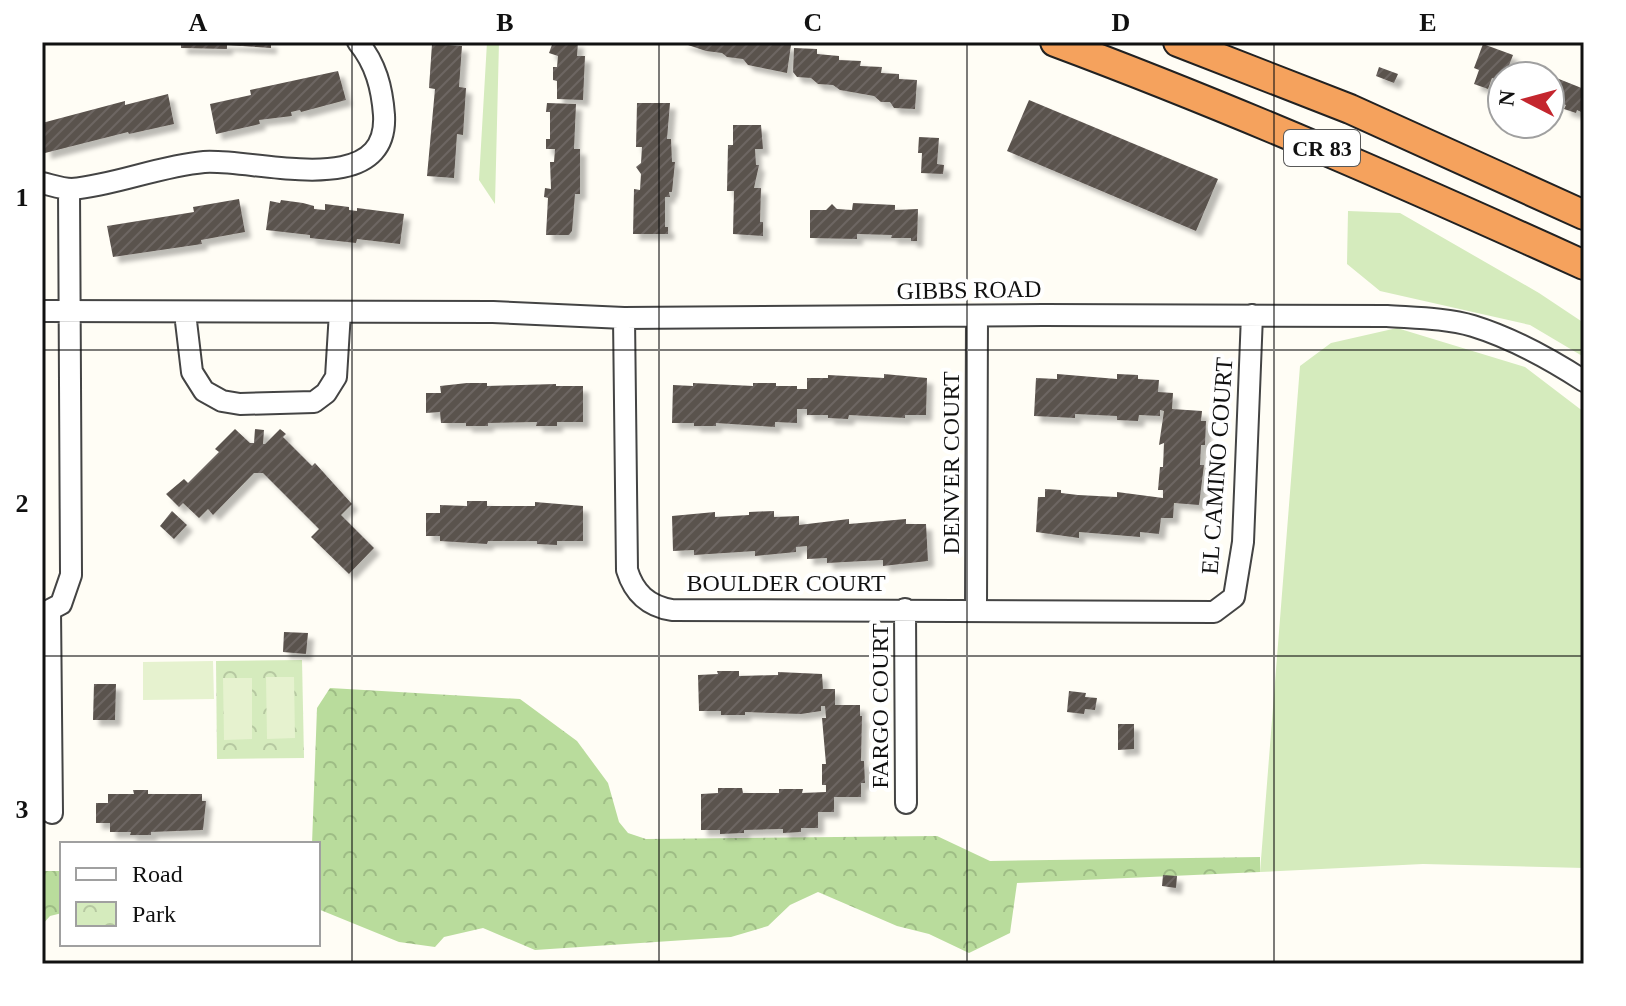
<svg xmlns="http://www.w3.org/2000/svg" width="1626" height="1006" viewBox="0 0 1626 1006" font-family="'Times New Roman',serif">
  <style>
    .grass { fill: #d5ebbd }
    .forest { fill: url(#forest-crowns) }
    .park { fill: url(#park-crowns) }
    .pitch { fill: #e6f2cf }
    .building { fill: url(#building-hatch); filter: url(#shadow) }
    .lines { fill: none; stroke-linecap: round; stroke-linejoin: round }
    .minor-casing { stroke: #444; stroke-width: 24 }
    .highway-casing { stroke: #222; stroke-width: 32 }
    .minor { stroke: #fff; stroke-width: 20 }
    .highway { stroke: #f5a25d; stroke-width: 28 }
    .grid { fill: none; stroke: #111; stroke-width: 2; stroke-opacity: 0.55 }
    .labels { text-anchor: middle; dominant-baseline: central; stroke-width: 8; stroke-linejoin: round; paint-order: stroke }
    .shield { fill: #fff; stroke: #585858; stroke-width: 2 }
    .shield-label { font-size: 22px; font-weight: bold; fill: #111 }
    .street-label { font-size: 24px; fill: #111; stroke: #fff }
    .neatline { fill: none; stroke: #111; stroke-width: 3 }
    .grid-label { font-size: 26px; text-anchor: middle; font-weight: bold; fill: #111 }
  </style>
  <defs>
    <pattern id="forest-crowns" width="20" height="18" patternUnits="userSpaceOnUse" patternTransform="scale(2)"><rect width="20" height="18" fill="#b9dc9c"/><path d="M2 6a3 3 0 1 1 6 0M12 15a3 3 0 1 1 6 0" fill="none" stroke="#9ebc85"/></pattern>
    <pattern id="park-crowns" width="20" height="18" patternUnits="userSpaceOnUse" patternTransform="scale(2)"><rect width="20" height="18" fill="#d5ebbd"/><path d="M2 6a3 3 0 1 1 6 0M12 15a3 3 0 1 1 6 0" fill="none" stroke="#b6c8a1"/></pattern>
    <pattern id="building-hatch" width="6" height="6" patternUnits="userSpaceOnUse" patternTransform="scale(2)"><rect width="6" height="6" fill="#5a524d"/><path d="M-1 1l2-2M0 6l6-6M5 7l2-2" fill="none" stroke="#6d6662"/></pattern>
    <filter id="shadow"><feDropShadow dx="6" dy="6" stdDeviation="2" flood-color="#0004"/></filter>
  </defs>
  <rect width="100%" height="100%" fill="#fffdf5"/>
  <path class="grass" d="M487,42H499L495,204L479,180Z
    M1348,211L1400,213L1539,293L1584,323V357L1530,325L1380,291L1347,264Z
    M1397,328L1525,367L1584,412V868L1423,864L1260,872L1300,366L1331,343Z"/>
  <path class="forest" d="M330,688L520,699L577,741L608,783L619,822L628,833L646,839L937,836L990,861L1260,857V872L1017,883L1010,933L969,953L929,934L897,926L818,892L790,905L768,926L731,937L535,950L483,928L444,937L435,947L399,942L318,909V844H312L317,708Z
    M42,871H62V913L50,916L42,925Z"/>
  <path class="park" d="M302,660L304,758L217,759L216,661Z"/>
  <path class="pitch" d="M213,661L214,699L143,700V662Z
    M266,677H294L295,738L267,739Z
    M223,678H252V739L224,740Z"/>
  <path class="building" d="M181,42H271V48L227,45V49L181,48Z
    M553,42H578L577,56H585L583,100L557,99V81L553,80V67H557L558,56L549,53Z
    M679,42H767L791,45L787,73L748,65L743,59L727,57L722,53L706,51Z
    M432,44L462,46L459,87L466,88L463,135L457,134L454,178L427,176L435,89L429,88Z
    M1483,44L1513,55L1505,76H1502V81L1492,78L1488,89L1474,84L1479,70L1474,68Z
    M794,48L817,49V54L839,56V60L861,61L860,66L882,67L881,73L899,74V79L917,80L915,109L894,108L890,102H881L874,96L840,90L833,85L818,84L811,78L797,77L793,72Z
    M1379,67L1398,74L1394,83L1376,76Z
    M338,71L346,100L301,112L300,110L291,112L292,116L259,120L260,124L216,134L210,104L251,95L250,90Z
    M1554,77L1584,89V104L1581,112L1577,110L1576,113L1564,109L1566,105L1550,98V89Z
    M168,94L174,124L129,134L128,132L45,153L42,123L125,101V105Z
    M1029,100L1218,179L1196,231L1007,151Z
    M547,103L576,104L574,149H580V194H575L572,231L569,235H546L548,198L544,197L545,188L551,189L550,162H554L555,149H546V139H550V112H546Z
    M637,103H670L667,139H671L672,162H675L672,192H669L670,197H665V227H668V234H633L634,189L640,190L641,174L636,167L641,163L642,147H636Z
    M733,125H761L763,149H755L756,165H759L754,188H761L760,222H763V236L733,234L734,191H727L728,145H733Z
    M919,137L939,138L937,164L944,165L943,174L921,173L922,153H918Z
    M239,199L245,232L201,240L202,244L113,257L107,226L194,212L193,207Z
    M281,200L303,203L314,206V209L325,210V204L349,207V210L357,211V208L404,214L400,244L357,239L356,243L310,238V235L266,230L270,201L280,203Z
    M853,203L895,205V210L918,209L917,241H911V238H891L892,235L857,234V239L810,238V210H826L832,204L837,209L852,210Z
    M884,374L927,378L926,415H905V418L849,415L848,419L828,418V415H807V409H797V423L775,422V427L716,423V426H694V423H672L673,385L693,386V383L753,386V383H776V386H797V389H807V378H828V375L884,378Z
    M1057,374L1117,379V374L1138,375V379L1159,380L1158,392L1173,393L1172,409L1202,411L1201,421H1206L1205,445H1201L1200,465H1204L1199,505L1174,503L1173,518H1161L1159,534L1140,532V537L1079,532V538L1036,532L1038,497H1045V489L1061,490V493L1078,495L1117,497V492L1163,498V490H1158L1160,467H1163L1164,443L1159,445L1164,411L1160,410V416L1139,415L1138,421L1117,420V416L1075,414V418L1034,416L1036,378L1057,379Z
    M467,383H487V386L556,384V386H583V422H557V426H536L537,422L488,423V426H466V423H441L440,412L426,413V393H441L440,386Z
    M235,429L250,443H254L255,429L264,430L263,444H265L280,429L286,434L283,437L312,466L315,463L352,504L341,515L374,548L349,574L311,537L319,529L263,473H254L213,515L208,509L199,518L183,503L179,507L166,494L184,479L188,483L219,452L215,449Z
    M467,501H487V506H535V502L583,506V541H557V545L537,544V541H488L487,544L440,541V536H426V513H440V505L467,506Z
    M172,511L187,525L174,539L160,526Z
    M774,511V517L799,516V525L849,519V524L906,519V524H926L928,561L883,566V560L827,563V558L807,559V546L796,547V552L755,556V551L694,555V550L673,551L672,516L715,512V517L749,515V512Z
    M284,632L308,633L306,654L283,652Z
    M717,671H739V676L778,675V672L822,674L823,689H835V705H860V716H862L861,761H864L865,783H861V797H834V812H818V828H801V832L783,833V829L744,830V833L720,834V830H701V794L718,793V788H742L743,793H779V789H803L802,793L826,792V785H822V764H826L822,718H826L825,706H821V711L801,714L745,712V715H721V711H699L698,675L718,674Z
    M94,684H116L115,720H93Z
    M1069,691L1086,693L1085,697L1097,698L1095,710L1085,709L1084,714L1067,712Z
    M1118,724H1134V749L1118,750Z
    M133,790H148V794H202V801H206L203,830L151,832V835H130L131,832H110V823H96V803H108V794H134Z
    M1163,875L1177,876L1176,888L1162,886Z"/>
  <g class="lines">
    <g class="minor-casing">
      <path id="minor" d="M42,183C51,185 62,189 72,189C116,185 159,166 204,162C254,158 389,202 384,115C382,88 376,64 358,42
        M42,311L493,312L624,318L1043,315L1387,316C1415,318 1446,318 1473,326C1512,338 1550,359 1584,381
        M185,313L192,372L204,391L222,401L240,404L314,402L326,393L336,377L340,312
        M624,318L627,570C634,593 648,606 672,610L1214,612L1234,597L1243,542L1252,315
        M905,609L906,803
        M50,610L52,813
        M976,610L977,316
        M42,614L61,604L71,575L69,189"/>
    </g>
    <g class="highway-casing">
      <path id="highway" d="M1055,42C1235,109 1410,186 1584,265
        M1178,42L1350,109L1584,215"/>
    </g>
    <use href="#minor" class="minor"/>
    <use href="#highway" class="highway"/>
  </g>
  <path class="grid" d="M352,42V964M659,42V964M967,42V964M1274,42V964M42,350H1584M42,656H1584"/>
  <g class="labels">
    <rect class="shield" x="1284" y="130" width="76" height="36" rx="6"/>
    <g class="shield-label">
      <text x="1322" y="148">CR 83</text>
    </g>
    <g class="street-label">
      <text transform="translate(969 290) rotate(-1)">GIBBS ROAD</text>
      <text transform="translate(951 463) rotate(-90)">DENVER COURT</text>
      <text transform="translate(1217 466) rotate(-86)">EL CAMINO COURT</text>
      <text x="786" y="583">BOULDER COURT</text>
      <text transform="translate(880 706) rotate(-90)">FARGO COURT</text>
    </g>
  </g>
  <rect width="1626" height="1006" fill="none" stroke="#ffffff" stroke-width="88"/>
  <rect x="60" y="842" width="260" height="104" fill="#ffffff" stroke="#a0a0a0" stroke-width="2"/>
  <rect x="76" y="868" width="40" height="12" fill="#ffffff" stroke="#a0a0a0" stroke-width="2"/>
  <text x="132" y="882" font-size="24" fill="#111111">Road</text>
  <rect x="76" y="902" width="40" height="24" fill="url(#park-crowns)" stroke="#a0a0a0" stroke-width="2"/>
  <text x="132" y="922" font-size="24" fill="#111111">Park</text>
  <g transform="translate(1526 100) rotate(276)"><circle r="38" fill="#ffffff" stroke="#a0a0a0" stroke-width="2"/>
  <path d="M0-6L14 30L0 20L-14 30Z" fill="#c4262e"/>
  <text y="-12" font-size="22" font-weight="bold" text-anchor="middle" fill="#111111">N</text>
  </g>
  <rect x="44" y="44" width="1538" height="918" class="neatline"/>
  <g class="grid-label">
    <text x="198" y="31">A</text>
    <text x="505" y="31">B</text>
    <text x="813" y="31">C</text>
    <text x="1121" y="31">D</text>
    <text x="1428" y="31">E</text>
    <text x="22" y="206">1</text>
    <text x="22" y="512">2</text>
    <text x="22" y="818">3</text>
  </g>
</svg>
